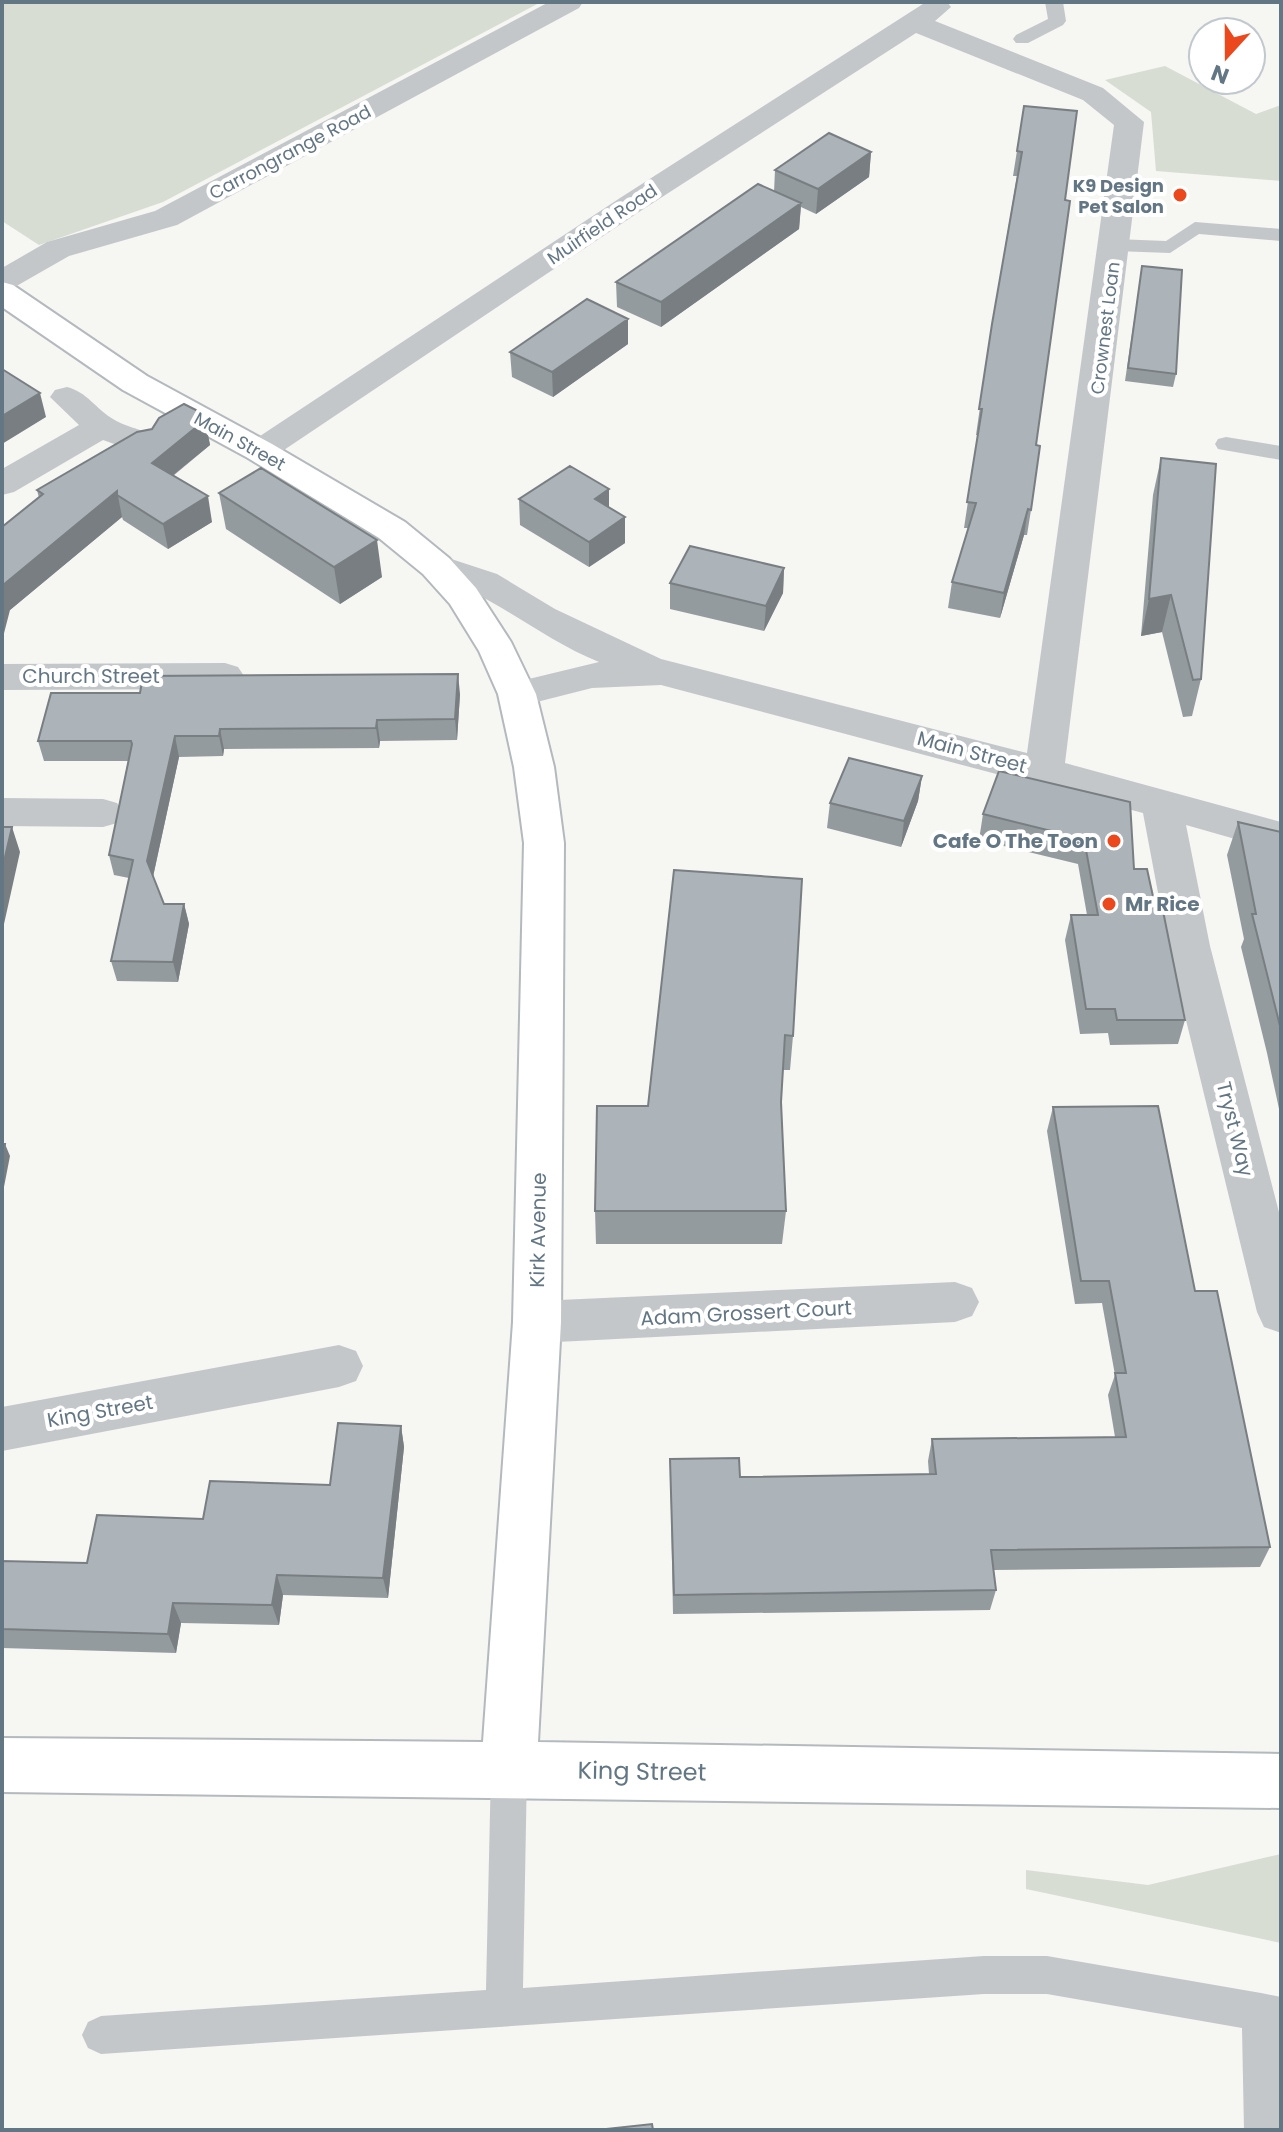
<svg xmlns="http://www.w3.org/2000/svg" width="1283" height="2132" viewBox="0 0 1283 2132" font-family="Poppins,sans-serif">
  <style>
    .green { fill: #d7ddd3 }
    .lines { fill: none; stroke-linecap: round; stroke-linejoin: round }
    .secondary-casing { stroke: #b3b9bd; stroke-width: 4 }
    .lane { fill: #c3c7ca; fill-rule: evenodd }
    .street { fill: #c3c7ca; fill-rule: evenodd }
    .secondary { fill: #fff; fill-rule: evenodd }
    .wall { fill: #949b9f }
    .shaded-wall { fill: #787e82 }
    .building { fill: #acb4b9; stroke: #787e82; stroke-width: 2 }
    .poi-dot { fill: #eb491d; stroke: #fff; stroke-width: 3 }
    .labels { text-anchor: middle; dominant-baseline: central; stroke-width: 8; stroke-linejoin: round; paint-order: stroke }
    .far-street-label { font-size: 18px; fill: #637684; stroke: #fff }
    .far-poi-label { font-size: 18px; font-weight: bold; fill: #637684; stroke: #fff; text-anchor: end }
    .street-label { font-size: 20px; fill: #637684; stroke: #fff }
    .poi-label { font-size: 20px; font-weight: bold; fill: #637684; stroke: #fff; text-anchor: end }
    .near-street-label { font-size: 24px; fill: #637684; stroke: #fff }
  </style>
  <rect width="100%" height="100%" fill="#f6f6f2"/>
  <path class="green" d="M2,2H541L163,202L39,245L2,221Z
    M1165,66L1256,114L1281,105V181L1156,171L1151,112L1105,80Z
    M1281,1854V1943L1026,1889V1870L1148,1885Z"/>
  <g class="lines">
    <g class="secondary-casing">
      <path id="secondary" d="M2,282L13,285L147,376L272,444L405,522L449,558L476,588L511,642L536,694L554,767L564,843L561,1322L538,1742L1281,1754V1808L2,1792V1738L483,1742L513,1322L524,843L514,767L498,694L479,651L450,604L423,574L379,538L248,458L123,390L2,307Z"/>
    </g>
    <path class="lane" d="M1045,2H1063L1066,21L1063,25L1028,43H1016L1013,39L1016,35L1048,19Z
      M1195,222L1281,229V241L1199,234L1170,253L1115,251L1105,245L1115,239L1166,241Z
      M1226,437L1281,446V460L1218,449L1215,444L1218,439Z
      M509,1752L521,1757L527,1769L523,1988L984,1956H1047L1261,1993L1281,1997V2130H1244L1242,2028L1047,1994H984L101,2054L88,2048L82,2035L88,2022L101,2016L486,1990L491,1769L497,1757Z"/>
    <path class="street" d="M549,2H583L579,8L177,225L69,256L13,288L2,290V268L47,242L155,211Z
      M926,2H947L951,7L935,21L1103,88L1144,122L1065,763L1281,822V852L1186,825L1210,946L1281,1220V1333L1264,1327L1257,1312L1168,946L1143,813L661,685L592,688L517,707L504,703L498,694L504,685L599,662C554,644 516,614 473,592C456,582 429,583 418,566L423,558L436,554L497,574L555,609L661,659L1027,753L1114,125L1083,100L916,33L642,210L272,458L260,462L248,458L243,451L248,444L620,198Z
      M67,387C87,392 96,409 113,419C128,429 151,429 162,445L157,452L145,455L103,440L14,492L2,495V469L79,425L50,397L55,390Z
      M225,663L238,667L244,676L238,685L225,689L2,690V664Z
      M2,798L103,799L117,803L123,813L117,823L103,827L2,826Z
      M955,1282L972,1288L979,1302L972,1316L955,1322L537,1343L520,1337L513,1322L520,1307L537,1301Z
      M339,1345L356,1351L363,1366L356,1381L339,1387L2,1451V1407Z"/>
    <use href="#secondary" class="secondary"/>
  </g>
  <path class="wall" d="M1024,106L1065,200L1036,445L1031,510L1027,535H1024L1000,618L948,608L952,582L968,528H964L978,435H976L992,324L1017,176H1013Z
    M871,152L869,177L816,214L801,207L799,229L661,327L617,307L616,282L774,192L775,170Z
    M1142,266L1176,374L1173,387L1125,381Z
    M628,344L553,397L512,377L510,352Z
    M205,420L210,445L173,476L212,522L168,549L123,520L122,517L10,610L39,498L37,490Z
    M1161,458L1201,679L1192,716L1183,717L1162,632L1141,636L1153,495Z
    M609,489V508L625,543L589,567L520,525L519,499Z
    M219,493L382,577L340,604L226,529Z
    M784,568L783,593L764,631L670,609V583Z
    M460,694L457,740L380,741L379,748L224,749L223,756L179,757L153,877L164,904H184L189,924L178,982L117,981L111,961L129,878L114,875L109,855L128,761H44L38,741Z
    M999,771L1134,869L1154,901L1185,1020L1178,1044L1110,1045L1108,1033L1080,1034L1065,940L1071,915H1087L1078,864L979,840L983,814Z
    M922,776L918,801L901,847L827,828L830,803Z
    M1238,822L1281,832V1118L1267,1053L1241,947L1244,939L1227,855Z
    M674,870L793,1036L790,1070H783L781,1102L786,1211L782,1244H596L595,1211L648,1106Z
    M1053,1107L1195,1291L1270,1547L1260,1567L993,1570L996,1590L990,1610L673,1614L670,1459L740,1477L929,1474L928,1461L932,1439L1115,1437L1108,1395L1115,1375L1102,1303L1075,1304L1047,1131Z
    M401,1426L404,1447L388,1598L283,1595L279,1625L181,1623L176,1653L2,1648V1557L4,1561L87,1563L203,1519L330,1485Z"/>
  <path class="shaded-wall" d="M871,152L869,177L816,214L818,189Z
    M801,203L799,229L661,327V302Z
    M628,319V344L553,397L552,372Z
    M40,393L46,417L2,444V416Z
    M205,420L210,445L157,488L152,463Z
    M609,489V515L595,499Z
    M117,491L122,517L10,610L2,641L3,585Z
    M208,496L212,522L168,549L163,524Z
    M1028,509L1024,535L1000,618L1004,593Z
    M625,517V543L589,567V542Z
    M377,540L382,577L340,604L334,567Z
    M784,568L783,593L764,631L766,606Z
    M1171,595L1162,632L1141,636L1149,599Z
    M458,674L460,694L457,740L455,719Z
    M377,720L380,741L379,748L376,728Z
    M220,729L224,749L223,756L219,736Z
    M175,736L179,757L152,881L147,861Z
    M922,776L918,801L901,847L904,821Z
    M12,827L20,852L2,933V870Z
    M184,904L189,924L178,982L173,962Z
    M5,1144L10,1156L2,1197V1159Z
    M401,1426L404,1447L388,1598L383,1578Z
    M277,1575L283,1595L279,1625L272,1605Z
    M173,1603L181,1623L176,1653L168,1634Z"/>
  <path class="building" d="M1024,106L1077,111L1065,200L1070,201L1036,445L1040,446L1031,510L1028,509L1004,593L952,582L976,503L967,502L982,409H979L992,324L1022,152L1017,151Z
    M829,133L871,152L818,189L775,170Z
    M758,184L801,203L661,302L616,282Z
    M1142,266L1182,270L1176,374L1128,368Z
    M587,299L628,319L552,372L510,352Z
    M2,369L40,393L2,416Z
    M184,404L200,412L205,420L152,463L208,496L163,524L117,495V491L3,585L2,588V527L43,494L37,490L137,432L152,429L159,418Z
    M1161,458L1216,464L1201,679L1193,680L1171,595L1149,599Z
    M570,466L609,489L595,499L625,517L589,542L519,499Z
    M261,468L377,540L334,567L219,493Z
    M690,546L784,568L766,606L670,583Z
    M458,674L455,719L377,720L376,728L220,729L219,736H175L147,861L164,904H184L173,962L111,961L133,860L109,855L132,744L131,741H38L51,693H140L143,676Z
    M849,758L922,776L904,821L830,803Z
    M999,771L1130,802L1134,869H1147L1154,901H1161L1185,1020H1117L1115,1009H1086L1071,915H1098L1084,839L983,814Z
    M1238,822L1281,832V1030L1252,914H1256Z
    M2,827H12L2,870Z
    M674,870L802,879L793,1036L785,1035L781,1102L786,1211H595L597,1106H648Z
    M1158,1106L1195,1291H1217L1270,1547L991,1550L996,1590L674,1595L670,1459L739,1458L740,1477L936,1474L932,1439L1126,1437L1115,1373H1126L1109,1281H1081L1053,1107Z
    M2,1144H5L2,1159Z
    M338,1423L401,1426L383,1578L277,1575L272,1605L173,1603L168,1634L2,1629V1561L87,1563L97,1515L203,1519L210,1481L330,1485Z
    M652,2124L653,2130H597Z"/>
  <g class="poi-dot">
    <circle cx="1180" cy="195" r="8"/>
    <circle cx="1114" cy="841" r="8"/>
    <circle cx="1109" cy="904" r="8"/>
  </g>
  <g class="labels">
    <g class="far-street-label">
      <text transform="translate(290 152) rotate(-28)">Carrongrange Road</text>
      <text transform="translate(602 224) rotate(-34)">Muirfield Road</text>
      <text transform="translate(1105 328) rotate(-83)">Crownest Loan</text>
      <text transform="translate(240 441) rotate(29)">Main Street</text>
    </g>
    <g class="far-poi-label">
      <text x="1164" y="185">K9 Design<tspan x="1164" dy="21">Pet Salon</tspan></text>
    </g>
    <g class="street-label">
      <text x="91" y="676">Church Street</text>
      <text transform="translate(972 752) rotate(15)">Main Street</text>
      <text transform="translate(1235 1129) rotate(76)">Tryst Way</text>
      <text transform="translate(538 1230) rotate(-89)">Kirk Avenue</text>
      <text transform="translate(746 1313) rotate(-3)">Adam Grossert Court</text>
      <text transform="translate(100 1411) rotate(-10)">King Street</text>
    </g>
    <g class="poi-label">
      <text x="1098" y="841">Cafe O The Toon</text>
      <text x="1125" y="904" text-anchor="start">Mr Rice</text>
    </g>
    <g class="near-street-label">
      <text transform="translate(642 1771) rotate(1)">King Street</text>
    </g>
  </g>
  <rect width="1283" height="2132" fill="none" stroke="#637684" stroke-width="8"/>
  <g transform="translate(1227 56) rotate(201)"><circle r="38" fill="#ffffff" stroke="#c1c8ce" stroke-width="2"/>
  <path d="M0-6L14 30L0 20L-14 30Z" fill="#eb491d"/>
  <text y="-12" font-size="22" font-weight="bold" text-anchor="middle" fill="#637684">N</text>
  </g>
</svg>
